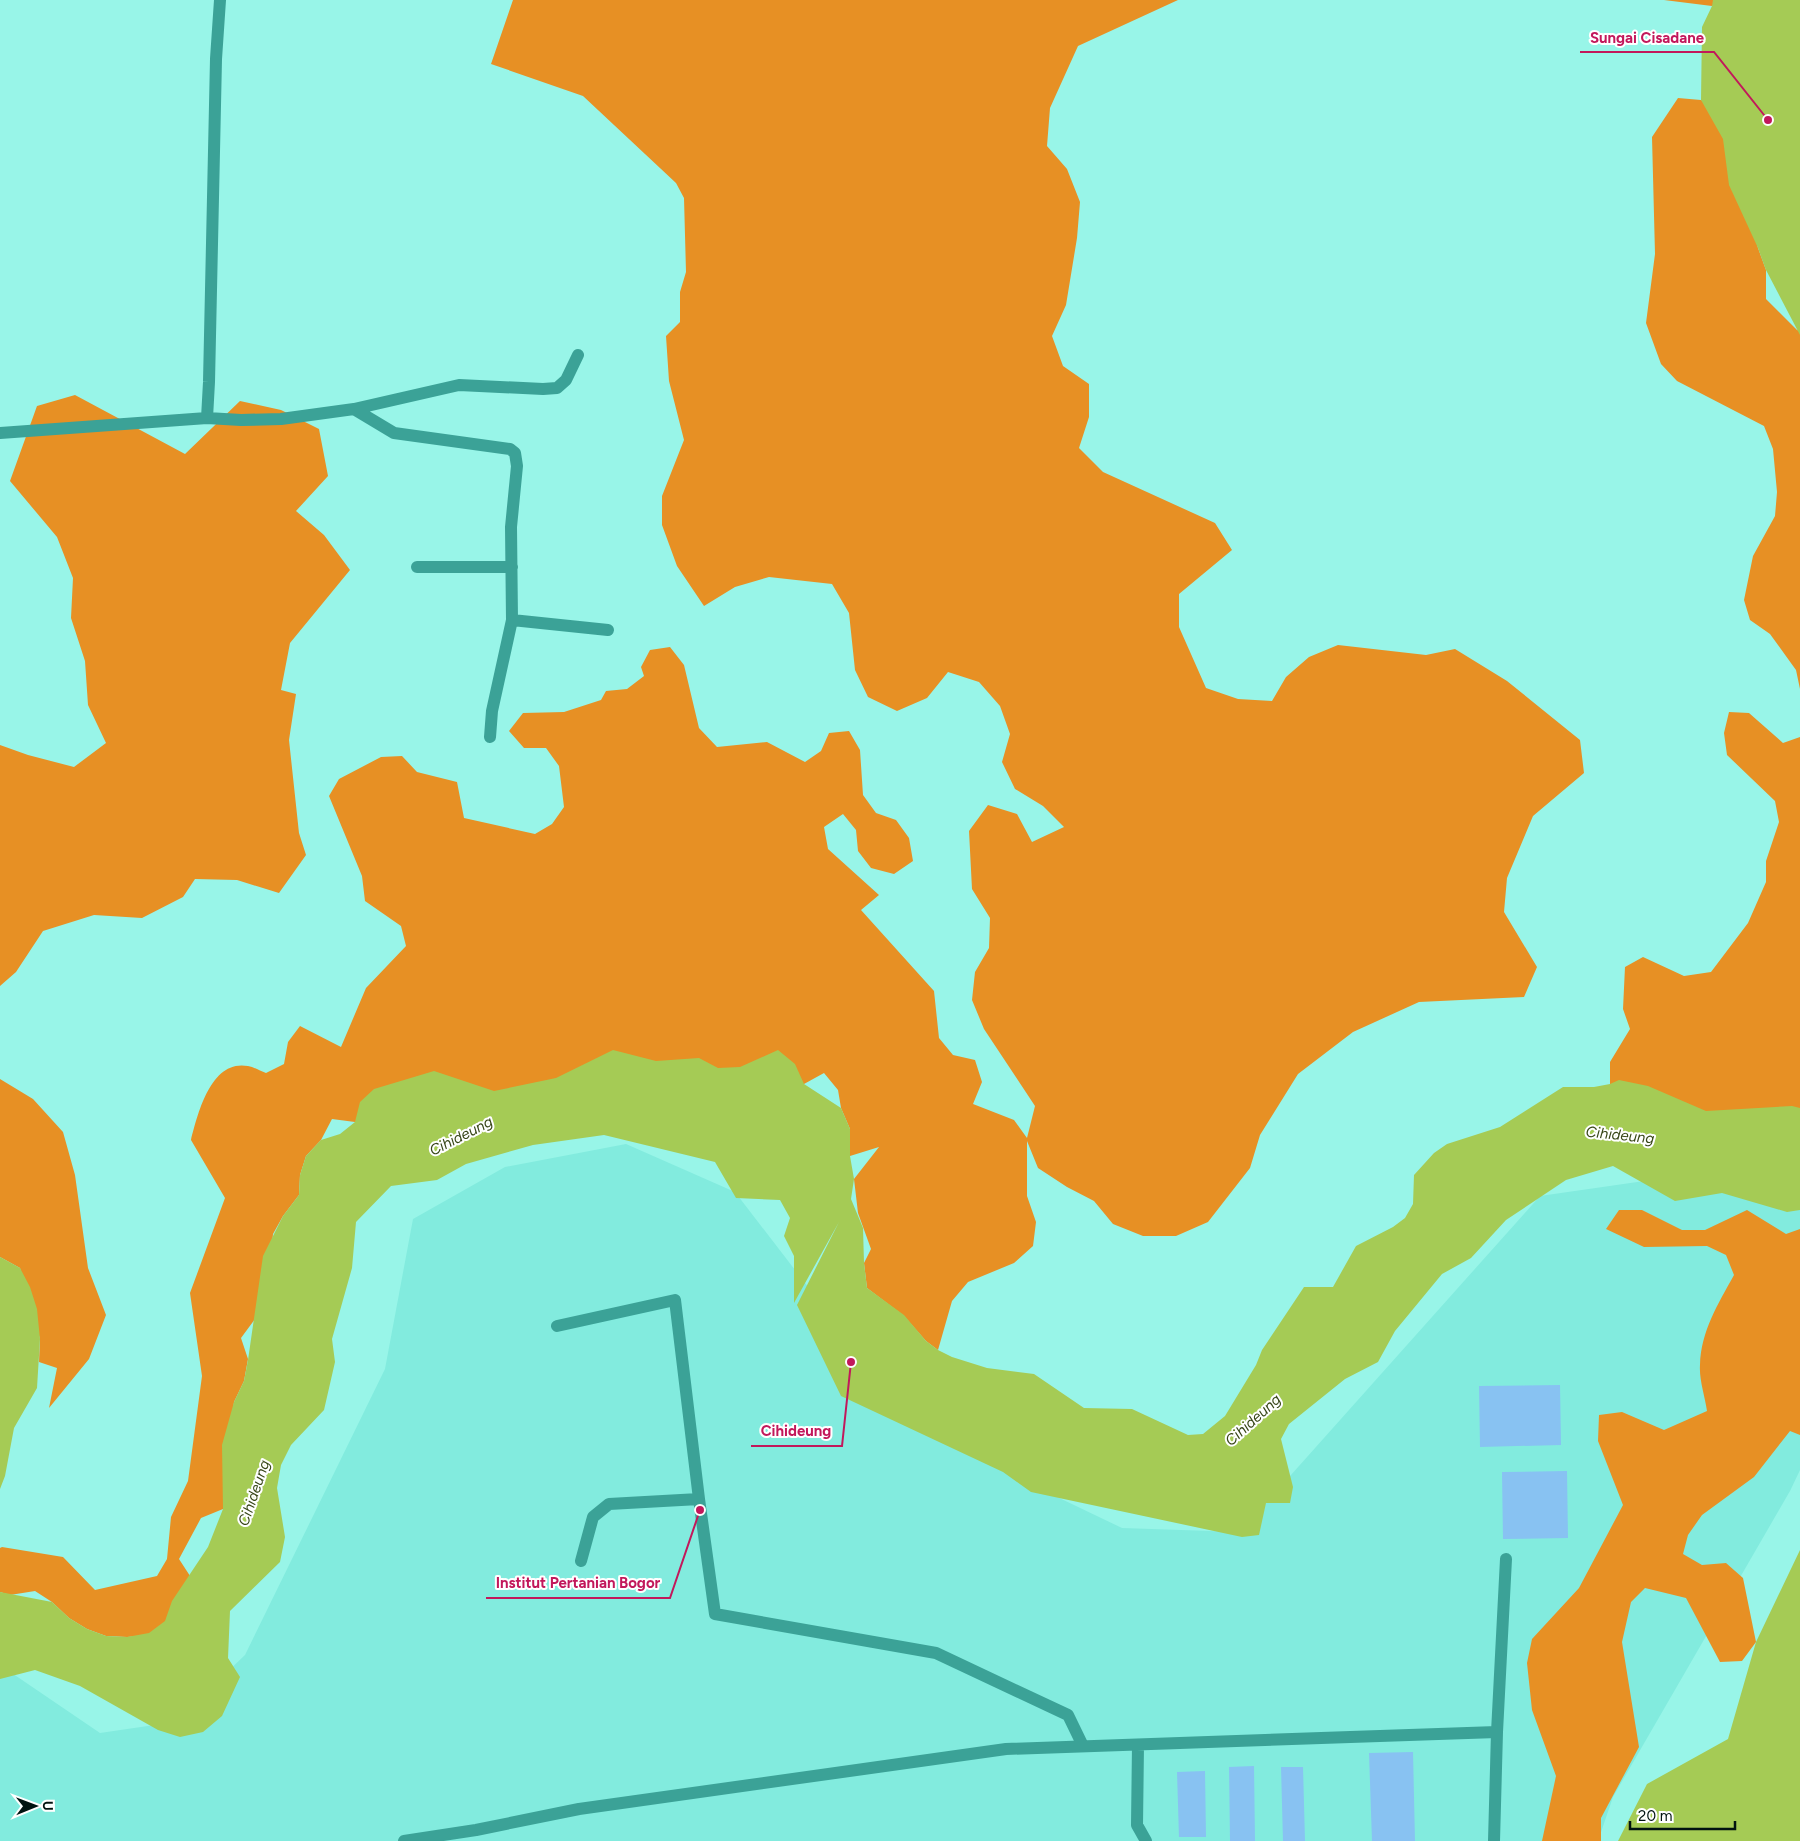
<svg xmlns="http://www.w3.org/2000/svg" width="1800" height="1841" viewBox="0 0 1800 1841" font-family="Figtree,sans-serif">
  <style>
    .built { fill: #82ebde }
    .forest { fill: #e79024 }
    .water { fill: #a5cb55 }
    .building { fill: #88c2f2 }
    .lines { fill: none; stroke-linecap: round; stroke-linejoin: round }
    .minor { stroke: #3ba297; stroke-width: 12 }
    .labels { text-anchor: middle; dominant-baseline: central; stroke-width: 4; stroke-linejoin: round; paint-order: stroke }
    .water-label { font-size: 15px; font-style: italic; fill: #374617; stroke: #fff }
    .leader { fill: none; stroke: #c2185b; stroke-width: 2 }
    .callout-dot { fill: #c2185b; stroke: #fff; stroke-width: 2 }
    .callout-label { font-size: 15px; text-anchor: middle; font-weight: bold; fill: #c2185b; stroke: #fff; stroke-width: 4; stroke-linejoin: round; paint-order: stroke }
  </style>
  <rect width="100%" height="100%" fill="#98f5e8"/>
  <path class="built" d="M626,1144L735,1192L919,1431L1122,1528L1240,1532L1540,1196L1686,1175L1800,1200V1470L1790,1491L1613,1797L1598,1841H0V1665L100,1733L175,1722L245,1655L385,1369L413,1219L505,1167Z"/>
  <path class="forest" d="M513,0H1178L1078,46L1050,108L1047,146L1067,169L1080,202L1077,238L1066,305L1052,336L1063,366L1089,384V417L1079,448L1103,472L1215,523L1232,550L1179,594V627L1206,688L1238,699L1272,701L1286,677L1309,657L1338,645L1426,655L1455,649L1507,681L1580,740L1584,773L1533,816L1507,878L1504,912L1537,967L1524,997L1419,1002L1353,1032L1298,1074L1260,1135L1250,1168L1208,1222L1176,1236H1143L1113,1224L1094,1201L1067,1187L1038,1168L1027,1141V1196L1036,1222L1033,1246L1014,1263L968,1282L952,1301L938,1350L926,1341L904,1316L867,1288L864,1263L871,1249L858,1213L854,1179L879,1147L850,1156V1129L841,1108L838,1090L824,1073L804,1084L355,1122L332,1119L321,1140L306,1156L300,1175L299,1195L283,1216L273,1234L267,1298L255,1319L241,1338L248,1359L244,1381L234,1402L223,1509L201,1518L179,1559L192,1579L191,1632L127,1637L106,1636L87,1629L69,1618L52,1602L35,1591L10,1595L0,1592V1548L2,1547L63,1557L95,1590L157,1576L167,1559L171,1517L188,1481L202,1376L190,1293L225,1198L191,1140C198,1113 211,1059 248,1066C254,1067 260,1071 266,1073L284,1064L288,1042L300,1026L341,1047L366,988L406,946L401,926L365,901L362,876L329,796L339,779L381,757L402,756L417,772L457,782L464,818L535,834L552,824L564,807L559,766L546,748H524L509,731L523,713L564,712L601,700L606,691L627,689L644,676L641,667L650,650L670,647L684,665L699,728L717,747L767,742L805,762L821,751L829,733L849,731L860,750L863,795L876,813L896,820L909,838L913,861L894,874L871,868L858,851L856,830L843,814L824,827L828,849L879,895L861,910L934,991L939,1038L953,1055L975,1060L982,1082L973,1104L1014,1120L1027,1138L1035,1106L984,1029L972,1000L975,972L989,948L990,918L972,889L969,831L988,805L1017,814L1032,842L1064,827L1043,806L1015,789L1002,762L1010,734L1000,706L979,682L948,672L927,698L897,711L868,697L855,670L849,613L832,584L769,577L735,587L704,606L677,566L662,525V496L684,440L669,381L666,336L680,322V292L686,272L684,198L676,183L583,96L491,64Z
    M1664,0H1718L1712,6Z
    M1678,98L1701,100L1722,110L1758,248L1766,270V299L1797,330L1800,331V689L1796,670L1770,634L1750,620L1744,600L1753,556L1775,516L1777,492L1773,449L1764,426L1677,381L1661,364L1646,323L1655,254L1652,137Z
    M75,395L185,454L240,401L281,410L319,429L328,476L296,511L324,535L350,570L290,643L281,690L296,694L289,740L299,833L306,855L279,893L237,880L195,879L183,897L142,918L94,915L43,931L16,972L0,986V745L28,755L74,767L106,743L88,705L85,661L71,618L73,578L57,537L10,481L37,406Z
    M1729,712L1749,713L1783,743L1800,737V1131L1718,1119L1610,1084V1062L1630,1029L1623,1009L1625,967L1643,957L1684,976L1711,972L1748,923L1766,882V861L1779,822L1775,801L1727,755L1724,733Z
    M0,1079L33,1099L63,1132L75,1175L88,1268L106,1315L89,1359L49,1408L57,1368L39,1362L40,1339L20,1268L0,1257Z
    M1619,1210H1642L1682,1230H1705L1747,1210L1786,1234L1800,1229V1435L1790,1431L1754,1477L1702,1515L1688,1535L1683,1554L1702,1565L1726,1563L1743,1578L1756,1642L1742,1661L1720,1662L1686,1598L1645,1588L1631,1602L1622,1642L1639,1747L1601,1818V1841H1542L1556,1776L1532,1710L1527,1663L1532,1639L1579,1588L1623,1505L1598,1441L1599,1415L1622,1412L1664,1430L1707,1411C1705,1396 1699,1380 1700,1365C1701,1331 1718,1304 1734,1275L1726,1255L1707,1246L1644,1247L1606,1229Z"/>
  <path class="water" d="M1713,0H1800V335L1766,270L1758,248L1729,185L1723,139L1701,100L1702,27L1712,6Z
    M613,1050L656,1061L699,1058L718,1068L740,1067L778,1050L795,1064L804,1084L841,1108L850,1129V1156L854,1179L851,1199L863,1228L864,1263L867,1288L904,1315L926,1341L938,1350L952,1357L987,1368L1034,1374L1084,1408L1132,1409L1188,1435L1203,1434L1225,1416L1256,1365L1262,1350L1304,1287H1333L1356,1246L1393,1227L1405,1218L1413,1204L1414,1175L1434,1153L1447,1144L1500,1127L1563,1087H1594L1610,1084L1619,1080L1648,1086L1706,1111L1792,1106L1800,1108V1210L1787,1212L1722,1193L1675,1201L1613,1166L1566,1180L1506,1220L1471,1258L1442,1274L1395,1331L1378,1362L1345,1379L1289,1424L1281,1439L1293,1487L1290,1503H1266L1259,1535L1242,1537L1031,1492L1003,1472L841,1396L797,1305L839,1222L794,1303V1256L784,1236L790,1218L780,1200L736,1198L715,1162L604,1135L533,1145L466,1164L437,1180L391,1186L356,1222L352,1268L332,1339L335,1362L324,1410L291,1445L281,1465L277,1488L285,1537L280,1562L230,1611L228,1658L240,1677L222,1716L203,1732L180,1737L158,1730L80,1686L35,1670L0,1679V1592L52,1602L69,1618L87,1629L106,1636L127,1637L149,1633L165,1621L172,1601L208,1547L223,1509L222,1445L234,1402L244,1381L248,1360L263,1256L283,1216L299,1195L300,1175L306,1156L321,1140L340,1134L355,1122L360,1102L374,1089L434,1071L494,1091L556,1078Z
    M0,1257L20,1268L30,1287L37,1309L40,1339L37,1388L14,1428L5,1476L0,1489Z
    M1800,1550V1841H1618L1647,1784L1728,1739L1756,1642Z"/>
  <path class="building" d="M1560,1385L1561,1445L1480,1447L1479,1386Z
    M1567,1471L1568,1538L1503,1539L1502,1472Z
    M1413,1752L1415,1841H1372L1369,1753Z
    M1254,1766L1255,1841H1230L1229,1767Z
    M1281,1767H1303L1305,1841H1283Z
    M1205,1771L1206,1837H1179L1177,1772Z"/>
  <g class="lines">
    <path class="minor" d="M220,0L216,59L209,382L207,418L241,420L281,419L354,409L459,385L543,389L557,388L566,380L578,355
      M354,409L394,433L510,449L515,453L517,466L511,527L512,620L492,711L490,737
      M0,433L207,418
      M417,567H512
      M512,620L608,630
      M557,1326L675,1300L699,1499L715,1614L936,1653L1068,1715L1083,1746
      M581,1561L593,1517L609,1504L699,1499
      M1497,1732L1506,1559
      M1138,1745L1137,1825L1146,1841
      M404,1841L476,1830L579,1809L1006,1749L1497,1732L1494,1841"/>
  </g>
  <g class="labels">
    <g class="water-label">
      <text transform="translate(1620 1135) rotate(6)">Cihideung</text>
      <text transform="translate(461 1136) rotate(-27)">Cihideung</text>
      <text transform="translate(1253 1420) rotate(-42)">Cihideung</text>
      <text transform="translate(254 1493) rotate(-71)">Cihideung</text>
    </g>
  </g>
  <path class="leader" d="M1768 120L1714 52H1580M851 1362L842 1446H751M700 1510L670 1598H486"/>
  <g class="callout-dot">
    <circle cx="1768" cy="120" r="5"/>
    <circle cx="851" cy="1362" r="5"/>
    <circle cx="700" cy="1510" r="5"/>
  </g>
  <g class="callout-label">
    <text x="1647" y="43">Sungai Cisadane</text>
    <text x="796" y="1436">Cihideung</text>
    <text x="578" y="1588">Institut Pertanian Bogor</text>
  </g>
  <g transform="translate(35 1806) rotate(89)" stroke="#ffffff" stroke-width="4" paint-order="stroke">
  <path d="M0-4L9 19L0 12L-9 19Z" fill="#011310"/>
  <text y="-8" font-size="14" font-weight="bold" text-anchor="middle" fill="#011310">U</text>
  </g>
  <path d="M1630 1821v8h105v-8" fill="none" stroke="#011310" stroke-width="2.5"/>
  <text x="1638" y="1821" font-size="15" fill="#011310" stroke="#ffffff" stroke-width="4" paint-order="stroke">20 m</text>
</svg>
